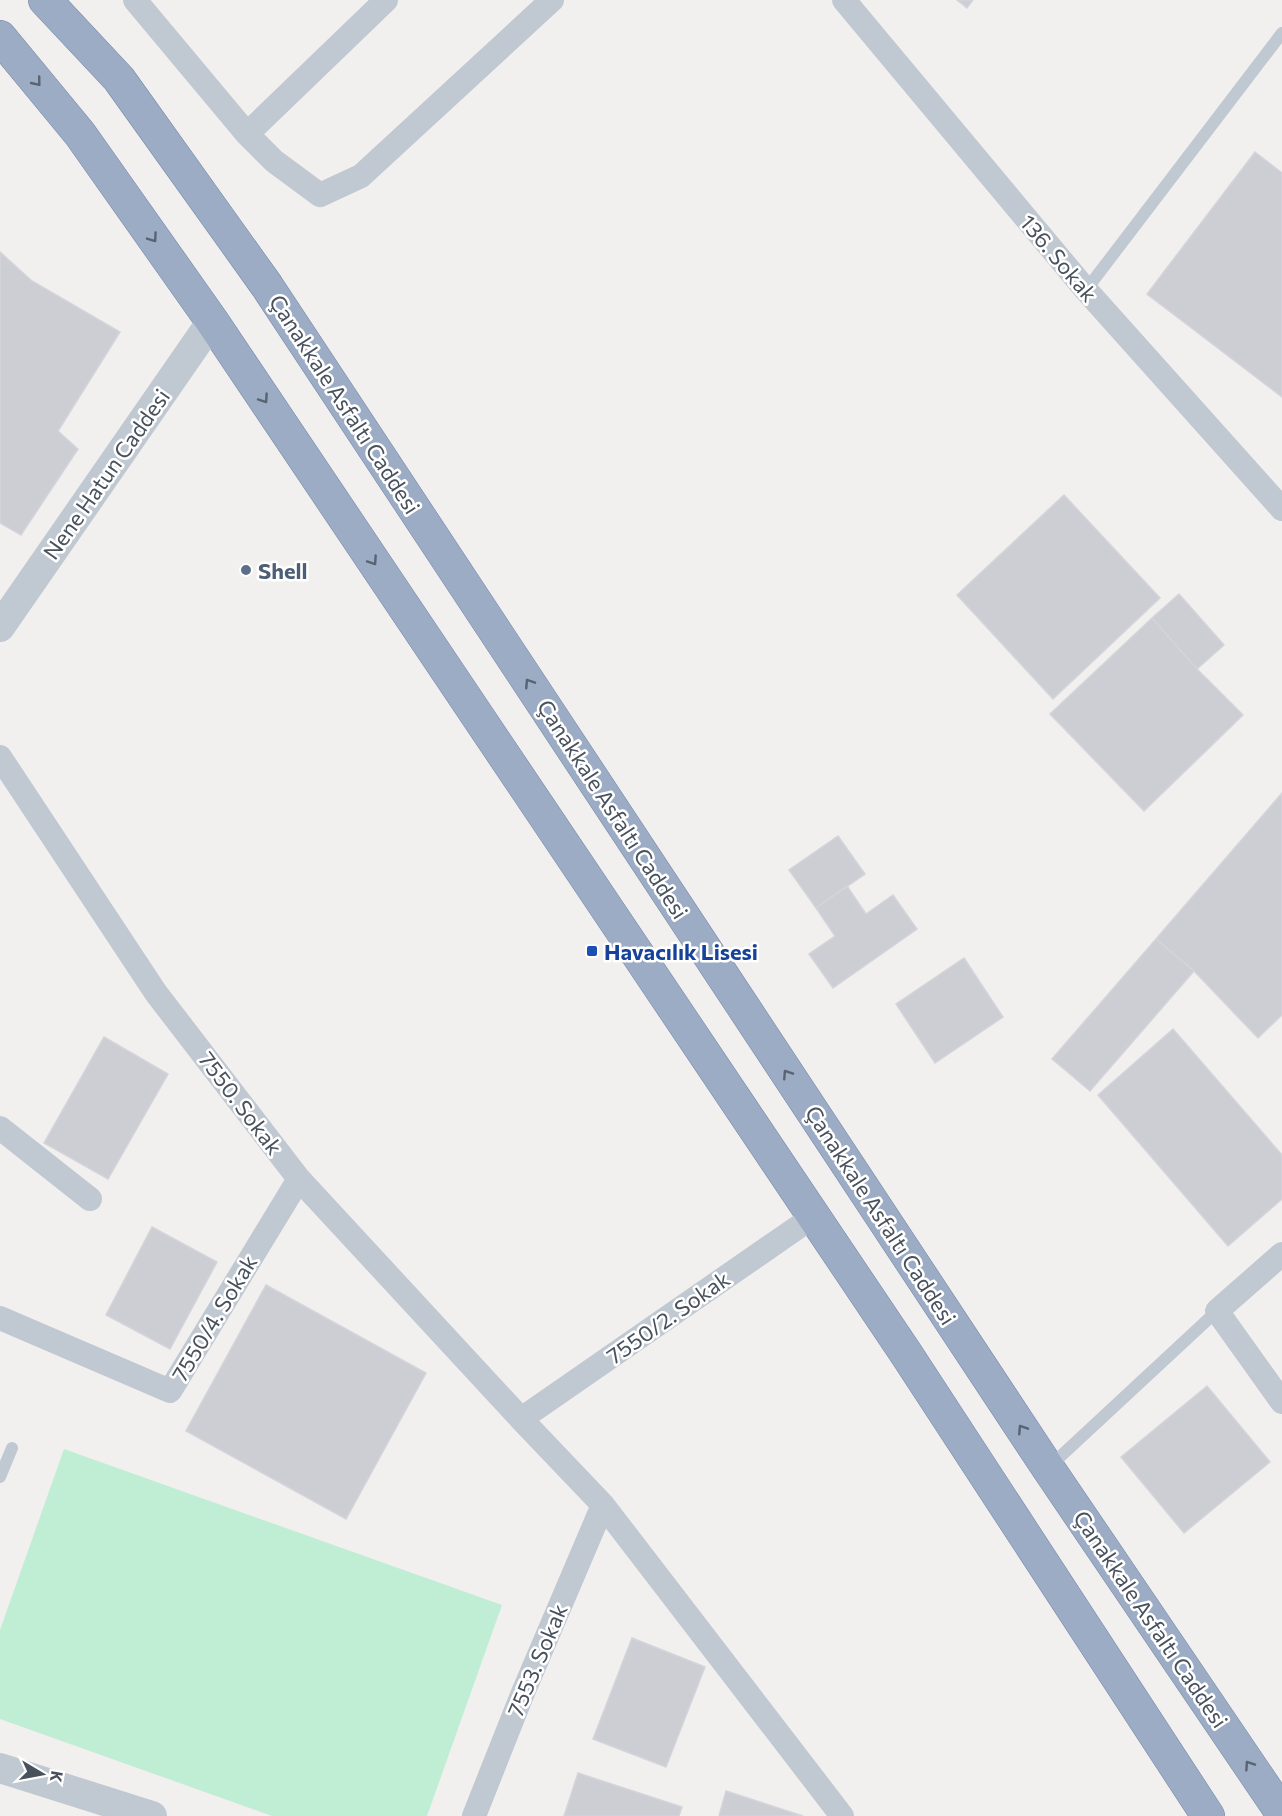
<svg xmlns="http://www.w3.org/2000/svg" width="1282" height="1816" viewBox="0 0 1282 1816" font-family="Commissioner,sans-serif">
  <style>
    .green { fill: #bfeed5 }
    .building { fill: #ccced4; stroke: #d3d5db; stroke-width: 1.5 }
    .lines { fill: none; stroke-linecap: round; stroke-linejoin: round }
    .trunk-casing { stroke: #7388a9; stroke-width: 34 }
    .service { stroke: #c0c8d1; stroke-width: 12 }
    .minor { stroke: #c0c8d1; stroke-width: 24 }
    .tertiary { stroke: #c0c8d1; stroke-width: 30 }
    .trunk { stroke: #9cacc5; stroke-width: 33 }
    .oneway { stroke: #596371 }
    .service-dot { fill: #5c6f8a; stroke: #fff; stroke-width: 2 }
    .transit-dot { fill: #1a4fb4; stroke: #fff; stroke-width: 2 }
    .labels { text-anchor: middle; dominant-baseline: central; stroke-width: 5; stroke-linejoin: round; paint-order: stroke }
    .street-label { font-size: 22px; fill: #48515c; stroke: #fff }
    .service-label { font-size: 22px; font-weight: bold; fill: #4e5e75; stroke: #fff; text-anchor: start }
    .transit-label { font-size: 22px; font-weight: bold; fill: #164399; stroke: #fff; text-anchor: start }
  </style>
  <rect width="100%" height="100%" fill="#f2efef"/>
  <path class="green" d="M64,1449L502,1605L427,1816H272L0,1719V1630Z"/>
  <path class="building" d="M957,0H973L967,8Z
    M1255,152L1282,173V397L1147,294Z
    M0,252L32,281L120,332L58,431L78,449L21,535L0,523Z
    M1064,495L1160,598L1053,699L957,595Z
    M1179,594L1224,645L1197,669L1152,618Z
    M1152,618L1197,669L1243,715L1144,811L1050,714Z
    M1282,793V1015L1258,1038L1194,971L1156,939Z
    M838,836L865,874L816,908L789,870Z
    M847,886L866,914L893,895L917,929L833,988L809,954L835,936L816,908Z
    M1156,939L1194,971L1090,1091L1052,1059Z
    M964,958L1003,1017L935,1063L896,1004Z
    M1173,1029L1282,1155V1199L1228,1246L1098,1095Z
    M104,1037L168,1074L108,1179L44,1143Z
    M152,1227L217,1262L170,1349L106,1315Z
    M266,1285L426,1373L346,1519L186,1431Z
    M1207,1386L1270,1462L1184,1533L1121,1457Z
    M632,1638L705,1667L666,1767L593,1739Z
    M578,1773L682,1807L679,1816H564Z
    M726,1791L803,1816H719Z"/>
  <g class="lines">
    <g class="trunk-casing">
      <path id="trunk" d="M45,0L119,79L267,286L1048,1468L1282,1813
        M0,37L80,134L212,321L907,1355L1208,1816"/>
    </g>
    <path class="service" d="M1086,290L1282,33
      M1049,1467L1217,1311
      M0,1477L12,1448"/>
    <path class="minor" d="M135,0L247,134L274,161L320,195L361,176L552,0
      M844,0L1086,290L1282,509
      M247,134L386,0
      M0,757L156,993L299,1179L521,1419L603,1505L842,1816
      M0,1128L90,1199
      M1282,1254L1217,1311L1282,1402
      M0,1318L170,1391L299,1179
      M521,1419L814,1216
      M474,1816L522,1695L603,1505"/>
    <path class="tertiary" d="M0,627L212,321
      M0,1768L152,1816"/>
    <use href="#trunk" class="trunk"/>
  </g>
  <defs><path id="oneway-chevron" d="M-2-3.5L2.5 0L-2 3.5" fill="none" stroke-width="1.6" stroke-linecap="round" stroke-linejoin="round" transform="scale(1.5)"/></defs>
  <g class="oneway">
    <use href="#oneway-chevron" transform="translate(37 82) rotate(51)"/>
    <use href="#oneway-chevron" transform="translate(153 238) rotate(55)"/>
    <use href="#oneway-chevron" transform="translate(264 399) rotate(56)"/>
    <use href="#oneway-chevron" transform="translate(373 561) rotate(56)"/>
    <use href="#oneway-chevron" transform="translate(529 683) rotate(-123)"/>
    <use href="#oneway-chevron" transform="translate(787 1074) rotate(-123)"/>
    <use href="#oneway-chevron" transform="translate(1022 1429) rotate(-123)"/>
    <use href="#oneway-chevron" transform="translate(1249 1765) rotate(-124)"/>
  </g>
  <circle class="service-dot" cx="246" cy="570" r="6"/>
  <rect class="transit-dot" x="586" y="945" width="12" height="12" rx="3"/>
  <g class="labels">
    <g class="street-label">
      <text transform="translate(1059 258) rotate(50)">136. Sokak</text>
      <text transform="translate(345 404) rotate(57)">Çanakkale Asfaltı Caddesi</text>
      <text transform="translate(106 474) rotate(-55)">Nene Hatun Caddesi</text>
      <text transform="translate(613 809) rotate(57)">Çanakkale Asfaltı Caddesi</text>
      <text transform="translate(241 1103) rotate(53)">7550. Sokak</text>
      <text transform="translate(881 1215) rotate(57)">Çanakkale Asfaltı Caddesi</text>
      <text transform="translate(668 1317) rotate(-35)">7550/2. Sokak</text>
      <text transform="translate(214 1318) rotate(-59)">7550/4. Sokak</text>
      <text transform="translate(1151 1619) rotate(56)">Çanakkale Asfaltı Caddesi</text>
      <text transform="translate(537 1660) rotate(-67)">7553. Sokak</text>
    </g>
    <g class="service-label">
      <text x="258" y="570">Shell</text>
    </g>
    <g class="transit-label">
      <text x="604" y="951">Havacılık Lisesi</text>
    </g>
  </g>
  <g transform="translate(42 1774) rotate(100)" stroke="#ffffff" stroke-width="4.5" paint-order="stroke">
  <path d="M0-4.5L10 22L0 15L-10 22Z" fill="#48515c"/>
  <text y="-9" font-size="16" font-weight="bold" text-anchor="middle" fill="#48515c">K</text>
  </g>
</svg>
